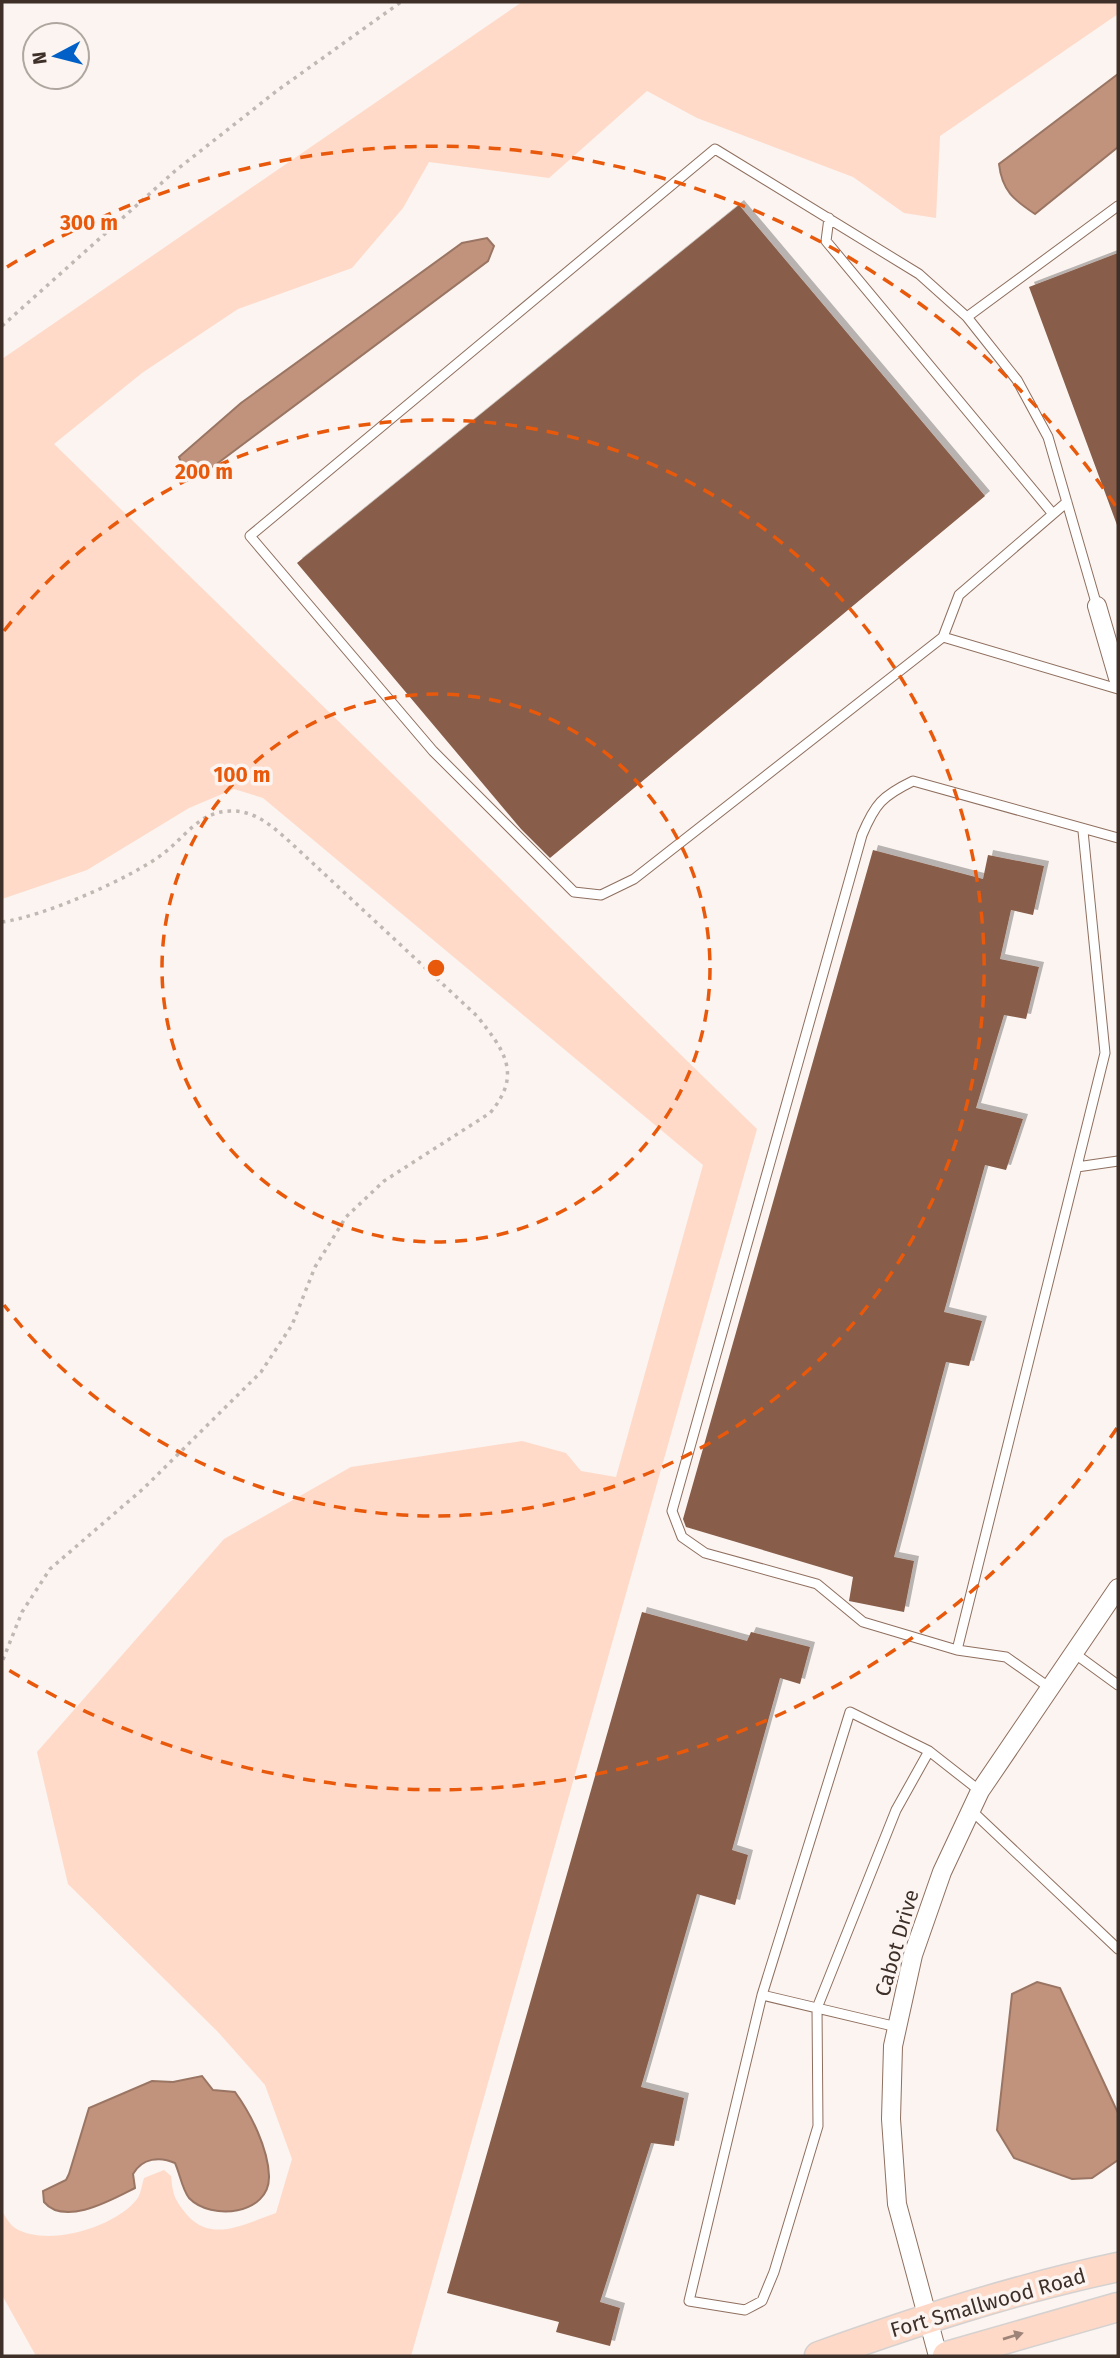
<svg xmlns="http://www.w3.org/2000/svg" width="1120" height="2358" viewBox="0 0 1120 2358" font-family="'Fira Sans',sans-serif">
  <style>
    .green { fill: #ffdac9 }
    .water { fill: #c1937c; stroke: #9a7563; stroke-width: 2 }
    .building { fill: #885d49; filter: url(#shadow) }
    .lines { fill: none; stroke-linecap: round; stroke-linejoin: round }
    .lane-casing { stroke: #8f6f5f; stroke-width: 11 }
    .street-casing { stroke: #8f6f5f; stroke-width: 20 }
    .primary-casing { stroke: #d5d1d0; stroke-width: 31 }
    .path { stroke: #c1b8b3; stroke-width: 3.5; stroke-dasharray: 3.5 5; stroke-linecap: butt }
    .lane { stroke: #fff; stroke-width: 9 }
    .street { stroke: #fff; stroke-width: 18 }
    .primary { stroke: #fed9c7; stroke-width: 28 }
    .oneway { fill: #9e8478 }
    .ring { fill: none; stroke: #e8590c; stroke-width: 3.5; stroke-dasharray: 12 9 }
    .labels { text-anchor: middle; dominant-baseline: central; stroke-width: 7; stroke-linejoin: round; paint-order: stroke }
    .street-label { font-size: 21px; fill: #3e3029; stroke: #fbf4f0 }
    .centre { fill: #e8590c; stroke: #fbf4f0; stroke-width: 3.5 }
    .ring-label { font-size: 21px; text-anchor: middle; font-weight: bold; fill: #e8590c; stroke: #fbf4f0; stroke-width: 7; stroke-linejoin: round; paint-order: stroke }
  </style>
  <defs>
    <filter id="shadow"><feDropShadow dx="5" dy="-5" stdDeviation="0" flood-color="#0004"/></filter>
  </defs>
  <rect width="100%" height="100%" fill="#fbf4f0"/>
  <path class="green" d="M522,2H1118V14L940,136L936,218L904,213L853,177L697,118L647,91L549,178L429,162L403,208L352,268L238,309L142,373L54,444L757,1129L411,2356H36L2,2295V2211C5,2216 10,2225 15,2228C47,2248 116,2227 137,2199C141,2194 142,2184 144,2178L164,2170L171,2176C173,2197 175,2200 188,2216C213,2243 246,2223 276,2213L292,2159L265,2085L218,2032L68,1884L37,1752L224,1539L351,1467L522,1441L566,1453L581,1471L616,1477L703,1165L263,798L234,789L189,808L87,870L2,899V359Z"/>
  <path class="water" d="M1118,74V147L1035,214C1014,200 1002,191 999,164Z
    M487,238L494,246L488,261L214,466L194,478L185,472L179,457L241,403L462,243Z
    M1037,1982L1060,1988L1118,2113V2160L1092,2178L1072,2179L1014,2158L997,2130L1012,1994Z
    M202,2076L213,2090L235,2092C251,2114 268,2148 269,2176C270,2215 211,2221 189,2198C182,2189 180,2174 175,2163C160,2156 142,2158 133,2174L135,2188C113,2199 65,2227 44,2202L43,2191L66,2180L69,2174L89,2108L152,2081L173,2082Z"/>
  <path class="building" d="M739,205L985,496L550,858L521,829L297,563Z
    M1118,253V525H1117L1029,287Z
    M873,850L983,879L988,855L1044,866L1033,915L1011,910L1000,959L1039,967L1026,1019L1004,1015L976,1108L1023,1119L1006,1170L985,1165L944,1312L982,1321L969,1366L946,1362L894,1557L914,1561L904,1612L849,1601L853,1577L686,1527L683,1519Z
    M642,1612L747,1641L751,1632L810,1647L800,1684L780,1678L732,1850L748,1855L735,1905L697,1894L641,2087L684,2098L674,2146L651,2143L600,2302L620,2308L610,2346L556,2332L559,2322L447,2293Z"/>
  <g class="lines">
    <g class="lane-casing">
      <path id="lane" d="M829,218L826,241L1053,514
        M967,317L1118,206
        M1097,606L1048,437L1017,380L967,317L919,274L715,149L250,536L433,751L574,892L601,895L634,879L943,637L1118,689
        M943,637L959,595L1067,502
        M1077,1167L1118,1161
        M957,1650L1105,1053L1083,831
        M1074,1653L1118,1685
        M1050,1688L1006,1657L957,1650L863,1622L817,1584L705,1553L682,1537L672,1511L862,835C875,804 882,796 913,781L1118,838
        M971,1810L1118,1949
        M762,1995L850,1712L929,1751L980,1791
        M897,2027L762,1995L689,2301L745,2310L762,2301L774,2272L818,2126L817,2008L896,1810L929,1751"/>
    </g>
    <g class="street-casing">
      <path id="street" d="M1097,606L1118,678
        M938,2356L897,2204L891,2119L893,2046L913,1955L942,1872L980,1791L1118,1588"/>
    </g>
    <g class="primary-casing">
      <path id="primary" d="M819,2356C917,2321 1015,2289 1118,2267
        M947,2356L1118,2307"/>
    </g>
    <path class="path" d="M2,326L175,171L278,90L401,2
      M2,922C42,917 132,878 164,853C186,836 199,812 230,811C255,810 273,827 290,842L477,1016C504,1050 523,1074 490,1113L384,1181L346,1217L315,1267L292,1325L261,1372L144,1488L50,1569L22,1612L2,1662"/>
    <use href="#lane" class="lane"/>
    <use href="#street" class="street"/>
    <use href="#primary" class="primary"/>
  </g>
  <defs><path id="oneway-solid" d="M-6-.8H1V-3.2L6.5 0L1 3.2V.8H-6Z" transform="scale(1.75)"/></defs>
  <use class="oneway" href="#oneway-solid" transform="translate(1013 2336) rotate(-17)"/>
  <g class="ring">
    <circle cx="436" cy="968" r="274"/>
    <path d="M4 631A548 548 0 1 1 4 1305"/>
    <path d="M1117 1428A822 822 0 0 1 7 1669M7 267A822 822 0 0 1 1117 508"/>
  </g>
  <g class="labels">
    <g class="street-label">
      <text transform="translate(897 1943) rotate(-74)">Cabot Drive</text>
      <text transform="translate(988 2303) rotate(-16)">Fort Smallwood Road</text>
    </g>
  </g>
  <circle cx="436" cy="968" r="10" class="centre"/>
  <g class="ring-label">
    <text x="89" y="230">300 m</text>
    <text x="204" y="479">200 m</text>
    <text x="242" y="782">100 m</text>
  </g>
  <rect width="1120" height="2358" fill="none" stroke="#3e3029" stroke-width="7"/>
  <g transform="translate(56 56) rotate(263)"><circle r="33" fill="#fbf4f0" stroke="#afa6a0" stroke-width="2"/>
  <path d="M0-5L12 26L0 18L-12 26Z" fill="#0060c8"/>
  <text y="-10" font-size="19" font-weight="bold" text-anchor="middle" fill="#3e3029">N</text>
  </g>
</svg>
